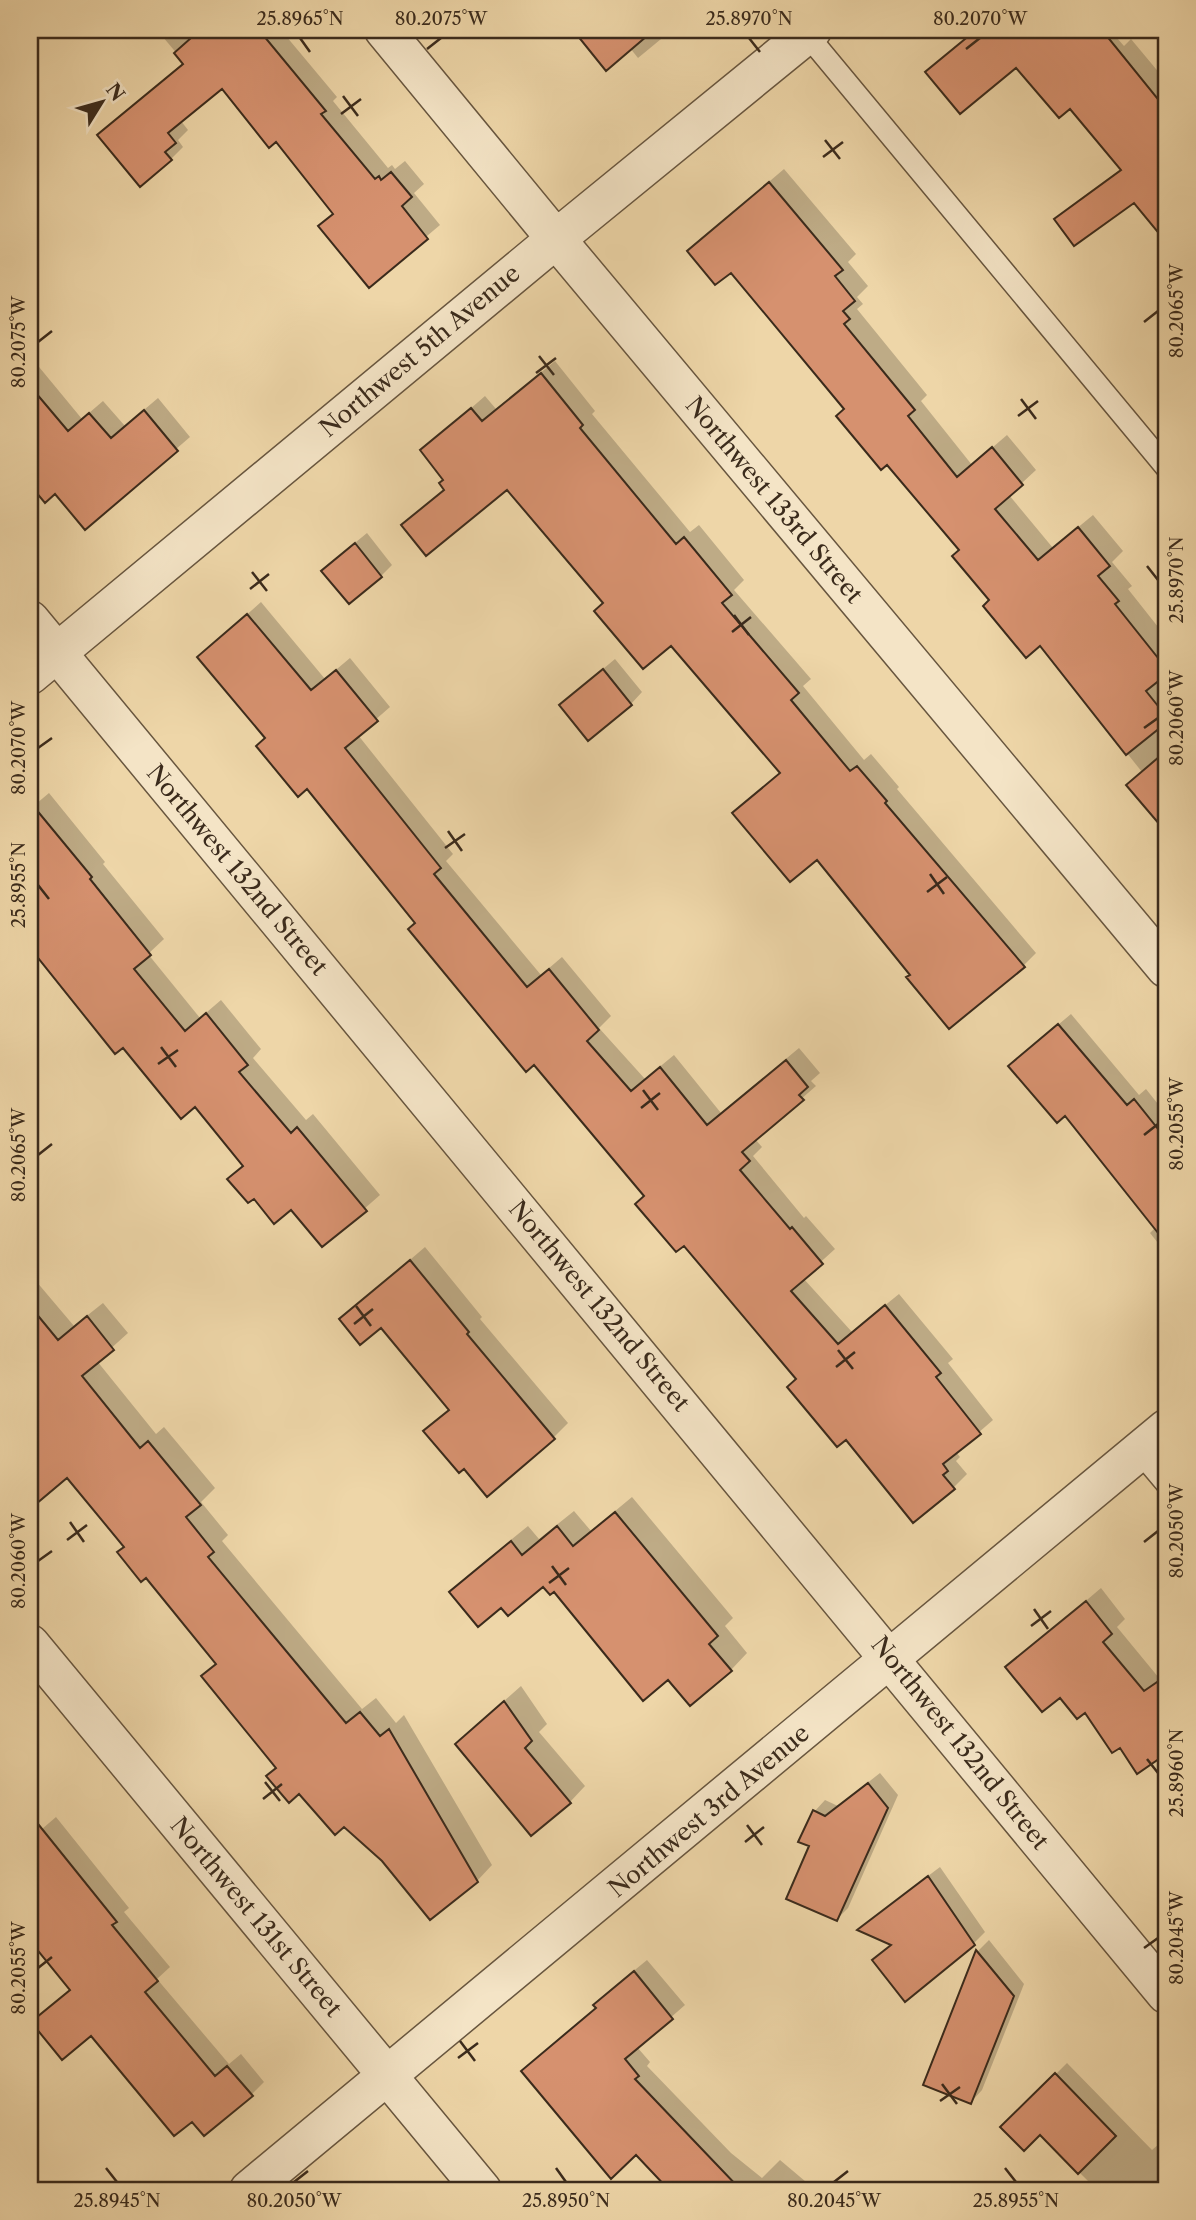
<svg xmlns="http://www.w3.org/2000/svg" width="1196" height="2220" font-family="'Libre Caslon Text',serif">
  <rect width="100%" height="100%" fill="#eed6a8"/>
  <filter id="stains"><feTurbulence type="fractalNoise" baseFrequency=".00286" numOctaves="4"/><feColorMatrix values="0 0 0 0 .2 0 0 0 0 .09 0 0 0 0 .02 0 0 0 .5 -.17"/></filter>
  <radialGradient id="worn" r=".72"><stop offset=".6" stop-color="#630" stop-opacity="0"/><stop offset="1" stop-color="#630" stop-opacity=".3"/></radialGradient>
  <!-- shadow -->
  <path fill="#0003" d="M157 30H281L337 97 333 101 388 168 392 165 395 169 405 161 424 184 414 193 440 225 369 285 320 226 334 213 276 139 222 86 181 121 188 130 178 140 183 147 171 159 100 135 184 62Z
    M582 30H672L638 58 630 48 577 34Z
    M962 30H1110L1124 46 1131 39 1166 81V239L1134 200 1056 219 1069 207 1122 168 1070 106 1016 65 928 72 968 37Z
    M784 169 856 254 848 262 868 286 857 297 863 304 857 309 927 395 921 401 972 465 1007 435 1036 470 1009 495 1053 548 1093 515 1123 551 1112 562 1132 586 1128 589 1166 637V816L1160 821 1129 785 1142 772 1040 644 703 238Z
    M30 356 82 419 103 401 125 426 158 398 190 437 85 528 55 492 45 500 30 483 32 468 30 466Z
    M555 361 595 411 592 414 690 532 699 525 744 580 734 590 811 679 803 686 864 760 871 754 899 787 897 789 1036 953 1023 966 912 974 817 857 734 813 781 772 671 643 605 603 507 487 403 525 445 488V479L422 451 485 396 496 409Z
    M367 533 392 565 381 576 334 560Z
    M261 602 325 679 350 658 390 707 358 735 453 854 446 861 541 975 562 957 611 1016 599 1028 645 1079 674 1055 721 1113 799 1048 820 1073 811 1081 816 1086 755 1139 762 1147 753 1156 804 1218 806 1216 835 1249 803 1278 852 1332 899 1294 953 1359 948 1363 993 1420 956 1452 960 1457 956 1461 967 1474 954 1487 798 1378 199 657Z
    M615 659 642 692 631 704 573 694Z
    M49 793 105 862 103 864 164 939 148 954 200 1018 221 1000 261 1049 253 1058 306 1120 313 1114 380 1195 323 1245 292 1207 254 1197 230 1179 244 1164 196 1105 123 1045 115 1052 30 945V809Z
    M1071 1014 1139 1095 1146 1089 1166 1114V1253L1150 1233 1156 1227 1022 1055Z
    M425 1247 482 1317 480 1319 568 1423 554 1437 464 1467 426 1431 451 1408 382 1325 341 1319Z
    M30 1274 74 1326 103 1303 128 1333 97 1361 156 1434 164 1427 215 1488 201 1502 228 1535 222 1541 362 1709 376 1698 396 1723 404 1715 492 1865 477 1881 383 1860 278 1767 204 1676 218 1662 68 1476 39 1499 30 1487Z
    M632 1497 733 1618 725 1626 747 1653 731 1670 668 1677 554 1590 543 1585 501 1606 451 1592 468 1575 528 1526 539 1539 574 1511 591 1531Z
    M1101 1588 1125 1619 1117 1627 1159 1678 1166 1673V1752L1138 1771 1120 1746 1085 1710 1008 1667Z
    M521 1686 547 1724 539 1732 585 1786 570 1802 473 1728Z
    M880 1773 898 1795 848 1908 837 1919 811 1846 814 1812 825 1800 838 1806Z
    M30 1814 42 1829 56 1817 129 1908 124 1912 170 1967 157 1979 229 2064 241 2054 264 2082 251 2095 91 2034 34 2022 71 1989 45 1928 30 1909Z
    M940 1867 985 1932 973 1944 874 1960 892 1943 860 1929 871 1919Z
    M989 1940 1024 1984 982 2090 971 2102 925 2084 978 1951Z
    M647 1960 685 2005 637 2047 650 2062 647 2066 731 2153 762 2178 780 2160 812 2187 810 2190H672L636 2152 523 2071 597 2007 608 1992Z
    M1067 2063 1152 2150 1166 2138V2190H1097L1040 2133 1003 2127Z"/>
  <!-- building -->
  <path fill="#d6916f" stroke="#3b2b1c" stroke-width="2" d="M200 30H259L326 111 321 114 375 179 379 176 381 180 391 172 412 197 402 206 428 239 369 288 318 226 333 214 276 142 269 148 222 89 168 133 176 143 165 152 172 160 140 187 97 135 183 64 174 53Z
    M573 30H654L606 71Z
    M976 30H1102L1166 109V242L1134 203 1074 246 1054 219 1121 170 1070 109 1059 118 1016 68 960 114 925 72Z
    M769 182 843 270 835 276 855 301 843 311 850 319 844 324 915 410 908 416 957 477 992 447 1023 485 995 509 1038 560 1078 527 1110 566 1098 576 1119 601 1115 604 1166 668V675L1146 691 1166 716V723L1126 755 1040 646 1026 658 983 606 989 600 952 556 959 550 887 465 881 470 836 416 844 409 731 273 715 285 687 251Z
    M541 373 583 425 580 428 676 544 684 537 732 595 722 603 799 693 791 700 850 771 857 766 887 801 885 803 1025 967 949 1029 906 977 910 975 817 860 790 882 732 813 780 773 671 646 643 669 594 611 603 603 507 490 426 556 401 525 444 490 439 483 443 480 420 450 471 408 482 421Z
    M30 386 68 431 89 413 111 438 144 410 178 451 85 530 55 494 45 503 30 485Z
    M355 543 382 577 349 604 321 571Z
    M247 614 311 690 336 670 378 721 345 748 441 868 434 874 527 987 549 969 599 1030 587 1041 631 1091 660 1067 707 1125 786 1060 808 1087 799 1095 804 1100 742 1152 750 1161 740 1170 790 1229 792 1227 823 1264 791 1291 838 1344 885 1305 941 1373 936 1377 981 1434 943 1464 948 1471 943 1475 955 1489 913 1523 846 1440 837 1447 787 1387 796 1379 684 1246 676 1252 635 1204 644 1196 534 1065 526 1072 408 929 415 923 307 789 298 797 256 746 265 738 197 657Z
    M603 669 632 705 588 741 559 705Z
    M1166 751V832L1126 785Z
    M30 802 92 877 90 879 151 955 134 969 185 1031 206 1013 248 1065 239 1072 291 1133 297 1127 367 1211 322 1247 291 1210 274 1224 254 1199 248 1203 227 1179 243 1166 195 1107 181 1119 123 1048 115 1054 30 948Z
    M1058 1024 1127 1105 1134 1099 1166 1139V1243L1065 1116 1057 1123 1008 1066Z
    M410 1260 469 1332 467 1334 555 1439 487 1497 464 1469 459 1473 423 1431 449 1410 381 1328 360 1345 339 1319Z
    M30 1306 58 1340 87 1316 114 1350 82 1376 140 1448 148 1441 201 1505 186 1517 214 1552 208 1557 346 1723 360 1712 380 1736 389 1729 478 1882 430 1920 382 1861 344 1827 335 1835 299 1794 289 1803 266 1776 276 1768 201 1676 216 1664 146 1578 141 1582 117 1552 124 1547 67 1478 30 1509Z
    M615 1512 718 1636 709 1644 732 1671 690 1706 668 1680 643 1701 554 1592 550 1595 543 1587 508 1616 501 1608 478 1627 449 1592 511 1541 522 1555 557 1526 573 1546Z
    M1086 1601 1112 1634 1103 1642 1144 1691 1166 1676V1754L1137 1774 1120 1748 1112 1753 1085 1713 1077 1719 1060 1698 1042 1712 1005 1667Z
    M504 1701 532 1741 525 1748 571 1803 531 1836 455 1744Z
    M868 1783 888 1808 837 1921 786 1899 809 1846 798 1842 813 1810 825 1816Z
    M30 1814 117 1922 112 1925 158 1981 145 1992 215 2076 227 2066 253 2096 204 2136 192 2122 174 2136 91 2036 62 2060 31 2022 70 1990 30 1941Z
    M928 1876 975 1945 905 2002 872 1960 891 1945 857 1930Z
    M976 1950 1014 1996 971 2104 923 2085Z
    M634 1971 673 2019 625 2059 639 2076 635 2079 741 2190H669L636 2155 611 2179 521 2071 596 2008 593 2005Z
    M1055 2073 1116 2136 1078 2174 1040 2135 1024 2151 1000 2127Z"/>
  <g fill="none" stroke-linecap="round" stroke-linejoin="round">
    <!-- lane casing -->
    <g stroke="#68563f" stroke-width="24">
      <path id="lane" d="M803 30 1166 467
        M1139 1451 1166 1483"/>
    </g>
    <!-- street casing -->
    <g stroke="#68563f" stroke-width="41">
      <path id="street" d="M384 30 556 239 1166 968
        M30 620 1166 1994
        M30 675 556 239 812 30
        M30 1644 482 2190
        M249 2190 1166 1429"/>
    </g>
    <!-- lane -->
    <use href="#lane" stroke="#f4e4c6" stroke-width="21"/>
    <!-- street -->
    <use href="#street" stroke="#f4e4c6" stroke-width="38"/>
  </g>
  <!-- ticks -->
  <path fill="none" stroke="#3b2b1c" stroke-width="2.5" d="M300 38 310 52M749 38 760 52M427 49 441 38M966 49 980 38M343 96 358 116M341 114 361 99M825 140 840 159M823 157 843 142M1144 322 1158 311M38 342 52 331M539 356 554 375M536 373 556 358M1021 399 1036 419M1018 416 1038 401M1147 566 1158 580M252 572 267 591M250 589 269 574M734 615 749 635M732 632 751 617M1144 728 1158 718M38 748 52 738M448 831 462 851M445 848 465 834M930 874 944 894M38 885 49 899M927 892 947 877M161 1047 176 1067M158 1064 178 1050M643 1090 658 1110M641 1108 660 1093M1144 1135 1158 1124M38 1155 52 1144M356 1306 371 1326M354 1324 373 1309M838 1350 853 1369M836 1367 855 1352M70 1522 84 1542M67 1540 87 1525M1144 1542 1158 1531M38 1561 52 1551M552 1566 566 1585M549 1583 569 1568M1034 1609 1048 1629M1031 1626 1051 1611M1147 1759 1158 1773M265 1782 280 1801M263 1799 282 1784M747 1825 762 1845M745 1842 764 1827M1144 1948 1158 1938M38 1968 52 1957M460 2041 475 2061M458 2058 478 2043M942 2084 957 2104M940 2101 960 2087M106 2168 117 2182M556 2168 566 2182M1005 2168 1016 2182M294 2182 308 2171M834 2182 848 2171"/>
  <g text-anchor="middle" stroke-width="5" stroke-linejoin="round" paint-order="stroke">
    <!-- street labels -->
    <g font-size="24" fill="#3b2b1c" stroke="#f4e4c6">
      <text transform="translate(420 351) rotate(-40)" y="8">Northwest 5th Avenue</text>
      <text transform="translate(774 500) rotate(50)" y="8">Northwest 133rd Street</text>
      <text transform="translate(237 870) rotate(50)" y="8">Northwest 132nd Street</text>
      <text transform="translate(599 1306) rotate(50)" y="8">Northwest 132nd Street</text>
      <text transform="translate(960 1743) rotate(51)" y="8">Northwest 132nd Street</text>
      <text transform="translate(709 1811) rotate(-40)" y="8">Northwest 3rd Avenue</text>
      <text transform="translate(256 1917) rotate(50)" y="8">Northwest 131st Street</text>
    </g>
  </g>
  <!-- margin -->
  <rect width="1196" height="2220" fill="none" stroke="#eed6a8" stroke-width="77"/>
  <!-- north arrow -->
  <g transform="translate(102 102) rotate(53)" stroke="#f4e4c6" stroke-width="5" paint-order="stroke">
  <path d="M0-5L12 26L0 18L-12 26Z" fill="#3b2b1c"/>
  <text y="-10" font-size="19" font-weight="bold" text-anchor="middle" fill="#3b2b1c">N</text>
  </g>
  <rect x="38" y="38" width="1120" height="2144" fill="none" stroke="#3b2b1c" stroke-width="2.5"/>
  <g font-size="18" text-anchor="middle" fill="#3b2b1c">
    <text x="300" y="25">25.8965°N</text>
    <text x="441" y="25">80.2075°W</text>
    <text x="749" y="25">25.8970°N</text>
    <text x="980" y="25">80.2070°W</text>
    <text transform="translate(1177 311) rotate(-90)" y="6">80.2065°W</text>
    <text transform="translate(19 342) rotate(-90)" y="6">80.2075°W</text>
    <text transform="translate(1177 580) rotate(-90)" y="6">25.8970°N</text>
    <text transform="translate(1177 718) rotate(-90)" y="6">80.2060°W</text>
    <text transform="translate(19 748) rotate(-90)" y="6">80.2070°W</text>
    <text transform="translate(19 885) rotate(-90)" y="6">25.8955°N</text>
    <text transform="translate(1177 1124) rotate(-90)" y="6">80.2055°W</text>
    <text transform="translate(19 1155) rotate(-90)" y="6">80.2065°W</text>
    <text transform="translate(1177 1531) rotate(-90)" y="6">80.2050°W</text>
    <text transform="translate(19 1561) rotate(-90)" y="6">80.2060°W</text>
    <text transform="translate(1177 1773) rotate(-90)" y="6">25.8960°N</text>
    <text transform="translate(1177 1938) rotate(-90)" y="6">80.2045°W</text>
    <text transform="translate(19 1968) rotate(-90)" y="6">80.2055°W</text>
    <text x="117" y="2207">25.8945°N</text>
    <text x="294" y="2207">80.2050°W</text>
    <text x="566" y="2207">25.8950°N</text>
    <text x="834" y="2207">80.2045°W</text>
    <text x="1016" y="2207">25.8955°N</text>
  </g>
  <rect width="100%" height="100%" filter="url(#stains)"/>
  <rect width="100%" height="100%" fill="url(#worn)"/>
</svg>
